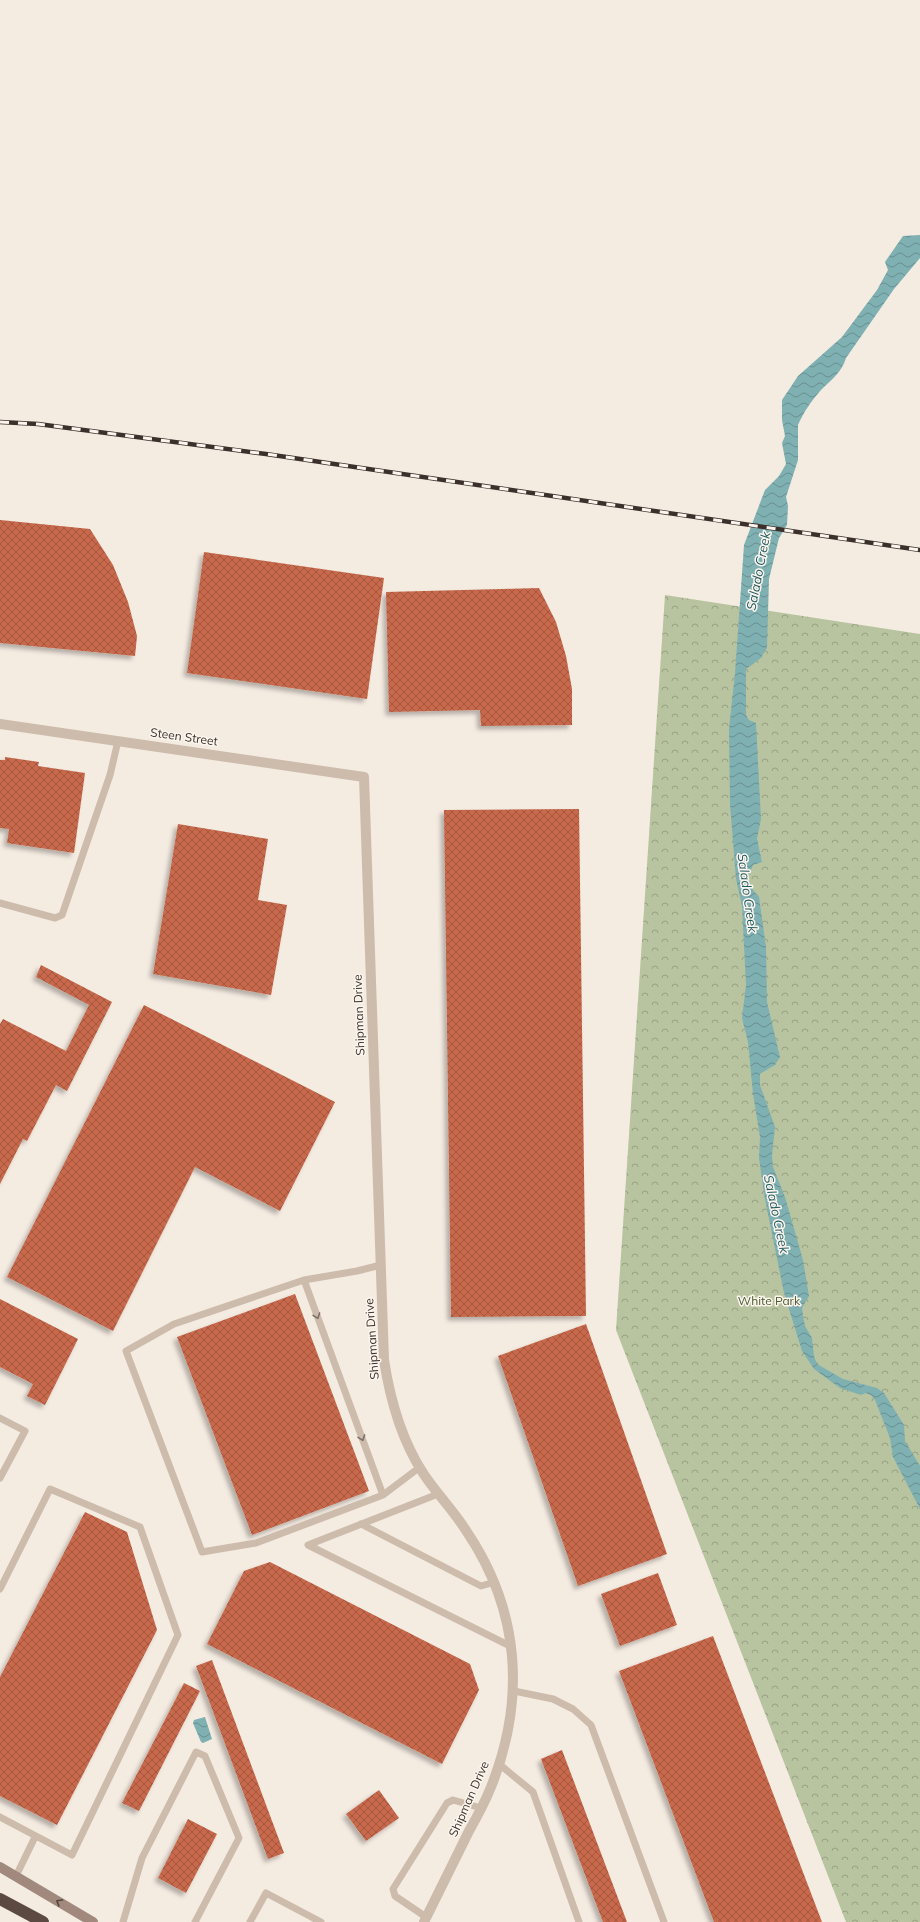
<svg xmlns="http://www.w3.org/2000/svg" width="920" height="1922" font-family="Mulish,sans-serif">
  <defs>
    <pattern id="forest-crowns" width="20" height="18" patternUnits="userSpaceOnUse"><rect width="20" height="18" fill="#b8c4a0"/><path d="M2 6a3 3 0 1 1 6 0M12 15a3 3 0 1 1 6 0" fill="none" stroke="#97a083"/></pattern>
    <pattern id="water-waves" width="16" height="10" patternUnits="userSpaceOnUse"><rect width="16" height="10" fill="#7fb0b2"/><path d="M0 5q4-4 8 0t8 0" fill="none" stroke="#699091"/></pattern>
    <pattern id="building-cross-hatch" width="8" height="8" patternUnits="userSpaceOnUse"><rect width="8" height="8" fill="#c8694b"/><path d="M0 0l8 8M0 8l8-8" fill="none" stroke="#a4573f"/></pattern>
    <filter id="shadow"><feDropShadow dx="-3.5" dy="3.5" stdDeviation="2" flood-color="#0004"/></filter>
  </defs>
  <rect width="100%" height="100%" fill="#f4ebe1"/>
  <!-- forest -->
  <path fill="url(#forest-crowns)" d="M665 595 920 634V1922H846L616 1330Z"/>
  <!-- water -->
  <path fill="url(#water-waves)" d="M920 235V258L894 289 846 358C842 372 831 380 821 390 812 400 803 413 798 425V460L786 497 788 506 787 525 779 538 769 579 767 648 761 658 746 669V715L749 720 756 723 761 819 757 839 762 862 753 865 748 878 753 890 759 897 766 947 767 1002 780 1057 775 1065 760 1074V1085L775 1127 772 1155 773 1167 785 1197 803 1260 809 1296 802 1308 803 1316 805 1326 812 1338 814 1356 817 1364 843 1379 877 1388 884 1393 904 1425 905 1441 920 1466V1509L893 1457 890 1438 875 1400 872 1396 866 1393 861 1395 840 1388 814 1369 802 1351 784 1293 764 1194 759 1158 760 1137 753 1094 748 1042 742 1018 746 985 742 906 736 879 730 804 729 729 735 673 744 545 765 490 779 476 786 464 782 443 785 436 782 420V400L798 376 842 337 877 290 888 270 885 262 903 236Z
    M205 1717 212 1739 203 1743 201 1742 193 1723 194 1720Z"/>
  <!-- building -->
  <path fill="url(#building-cross-hatch)" filter="url(#shadow)" d="M0 520 90 529 113 565 128 602 137 636 135 656 0 643Z
    M204 552 384 578 367 699 187 673Z
    M539 588 556 622 566 656 572 689V725L481 726 480 710 389 712 386 592Z
    M5 757 39 762 38 766 85 773 74 853 7 843 9 829 0 828V760H5Z
    M579 809 586 1316 451 1317 444 810Z
    M178 824 268 839 258 900 287 905 271 995 153 974Z
    M41 965 112 1002 67 1091 56 1085 27 1141 23 1139 0 1184V1024L3 1019 66 1051 89 1005 36 977Z
    M144 1005 335 1102 280 1211 195 1167 113 1331 7 1277Z
    M295 1294 369 1491 252 1535 177 1337Z
    M0 1299 78 1339 45 1405 27 1396 33 1384 0 1367Z
    M586 1324 667 1554 578 1586 498 1356Z
    M85 1512 127 1532 157 1630 57 1825 0 1796V1677Z
    M270 1562 470 1664 479 1690 442 1764 207 1644 244 1571Z
    M658 1573 677 1625 620 1646 601 1594Z
    M713 1636 822 1922H714L619 1671Z
    M212 1660 284 1853 268 1859 196 1666Z
    M184 1683 200 1691 139 1811 122 1803Z
    M562 1750 627 1922H603L541 1759Z
    M379 1790 399 1818 366 1841 346 1814Z
    M188 1819 217 1834 186 1893 158 1878Z"/>
  <g fill="none" stroke-linecap="round" stroke-linejoin="round">
    <!-- service -->
    <path stroke="#cdbbac" stroke-width="7" d="M0 903 55 918 62 915 110 775 118 741
      M381 1265 357 1271 304 1280 174 1324 126 1351 202 1552 256 1543 383 1495 420 1467
      M304 1280 383 1495
      M0 1418 25 1431 0 1478
      M438 1494 308 1545 512 1647
      M361 1524 481 1586 495 1582
      M0 1589 50 1489 140 1527 178 1635 72 1855 0 1817
      M514 1691 553 1699 573 1709 591 1725 664 1922
      M499 1764 533 1792 579 1922
      M16 1876 35 1837
      M426 1917 395 1896 393 1889 447 1803 453 1800 481 1808
      M123 1922 142 1858 196 1752 205 1756 239 1838 195 1922
      M250 1922 266 1893 321 1922"/>
    <!-- minor -->
    <path stroke="#cdbbac" stroke-width="10" d="M0 724 364 777 384 1360C390 1399 401 1439 423 1473 436 1493 454 1511 467 1532 520 1611 526 1699 491 1787 485 1802 477 1817 469 1831 454 1861 439 1892 424 1922"/>
    <!-- secondary -->
    <path stroke="#a18a7d" stroke-width="10" d="M0 1867 93 1922"/>
    <!-- motorway -->
    <path stroke="#5c4a42" stroke-width="12" d="M0 1899 43 1922"/>
    <!-- rail casing -->
    <g stroke="#3b302b" stroke-width="4.5">
      <path id="rail" d="M0 422 38 424 266 454 920 550"/>
    </g>
    <!-- rail -->
    <use href="#rail" stroke="#fbf5ee" stroke-width="3" stroke-dasharray="9" stroke-linecap="butt"/>
  </g>
  <!-- one-way arrows -->
  <defs><path id="oneway-chevron" d="M-2-3.5L2.5 0L-2 3.5" fill="none" stroke-width="1.6" stroke-linecap="round" stroke-linejoin="round"/></defs>
  <g stroke="#7d6f65">
    <use href="#oneway-chevron" transform="translate(317 1316) rotate(70)"/>
    <use href="#oneway-chevron" transform="translate(362 1438) rotate(70)"/>
  </g>
  <use stroke="#544640" href="#oneway-chevron" transform="translate(59 1902) rotate(-149)"/>
  <g text-anchor="middle" stroke-width="3" stroke-linejoin="round" paint-order="stroke">
    <!-- street labels -->
    <g font-size="12" fill="#3b302b" stroke="#fbf5ee">
      <text transform="translate(184 737) rotate(8)" y="4">Steen Street</text>
      <text transform="translate(359 1015) rotate(-92)" y="4">Shipman Drive</text>
      <text transform="translate(372 1339) rotate(-94)" y="4">Shipman Drive</text>
      <text transform="translate(469 1799) rotate(-66)" y="4">Shipman Drive</text>
    </g>
    <!-- park labels -->
    <g font-size="12" fill="#4a5a2e" stroke="#fbf5ee">
      <text x="769" y="1305">White Park</text>
    </g>
    <!-- water labels -->
    <g font-size="13" font-style="italic" fill="#1f5a5e" stroke="#fbf5ee">
      <text transform="translate(758 571) rotate(-79)" y="5">Salado Creek</text>
      <text transform="translate(748 893) rotate(82)" y="5">Salado Creek</text>
      <text transform="translate(777 1214) rotate(78)" y="5">Salado Creek</text>
    </g>
  </g>
</svg>
